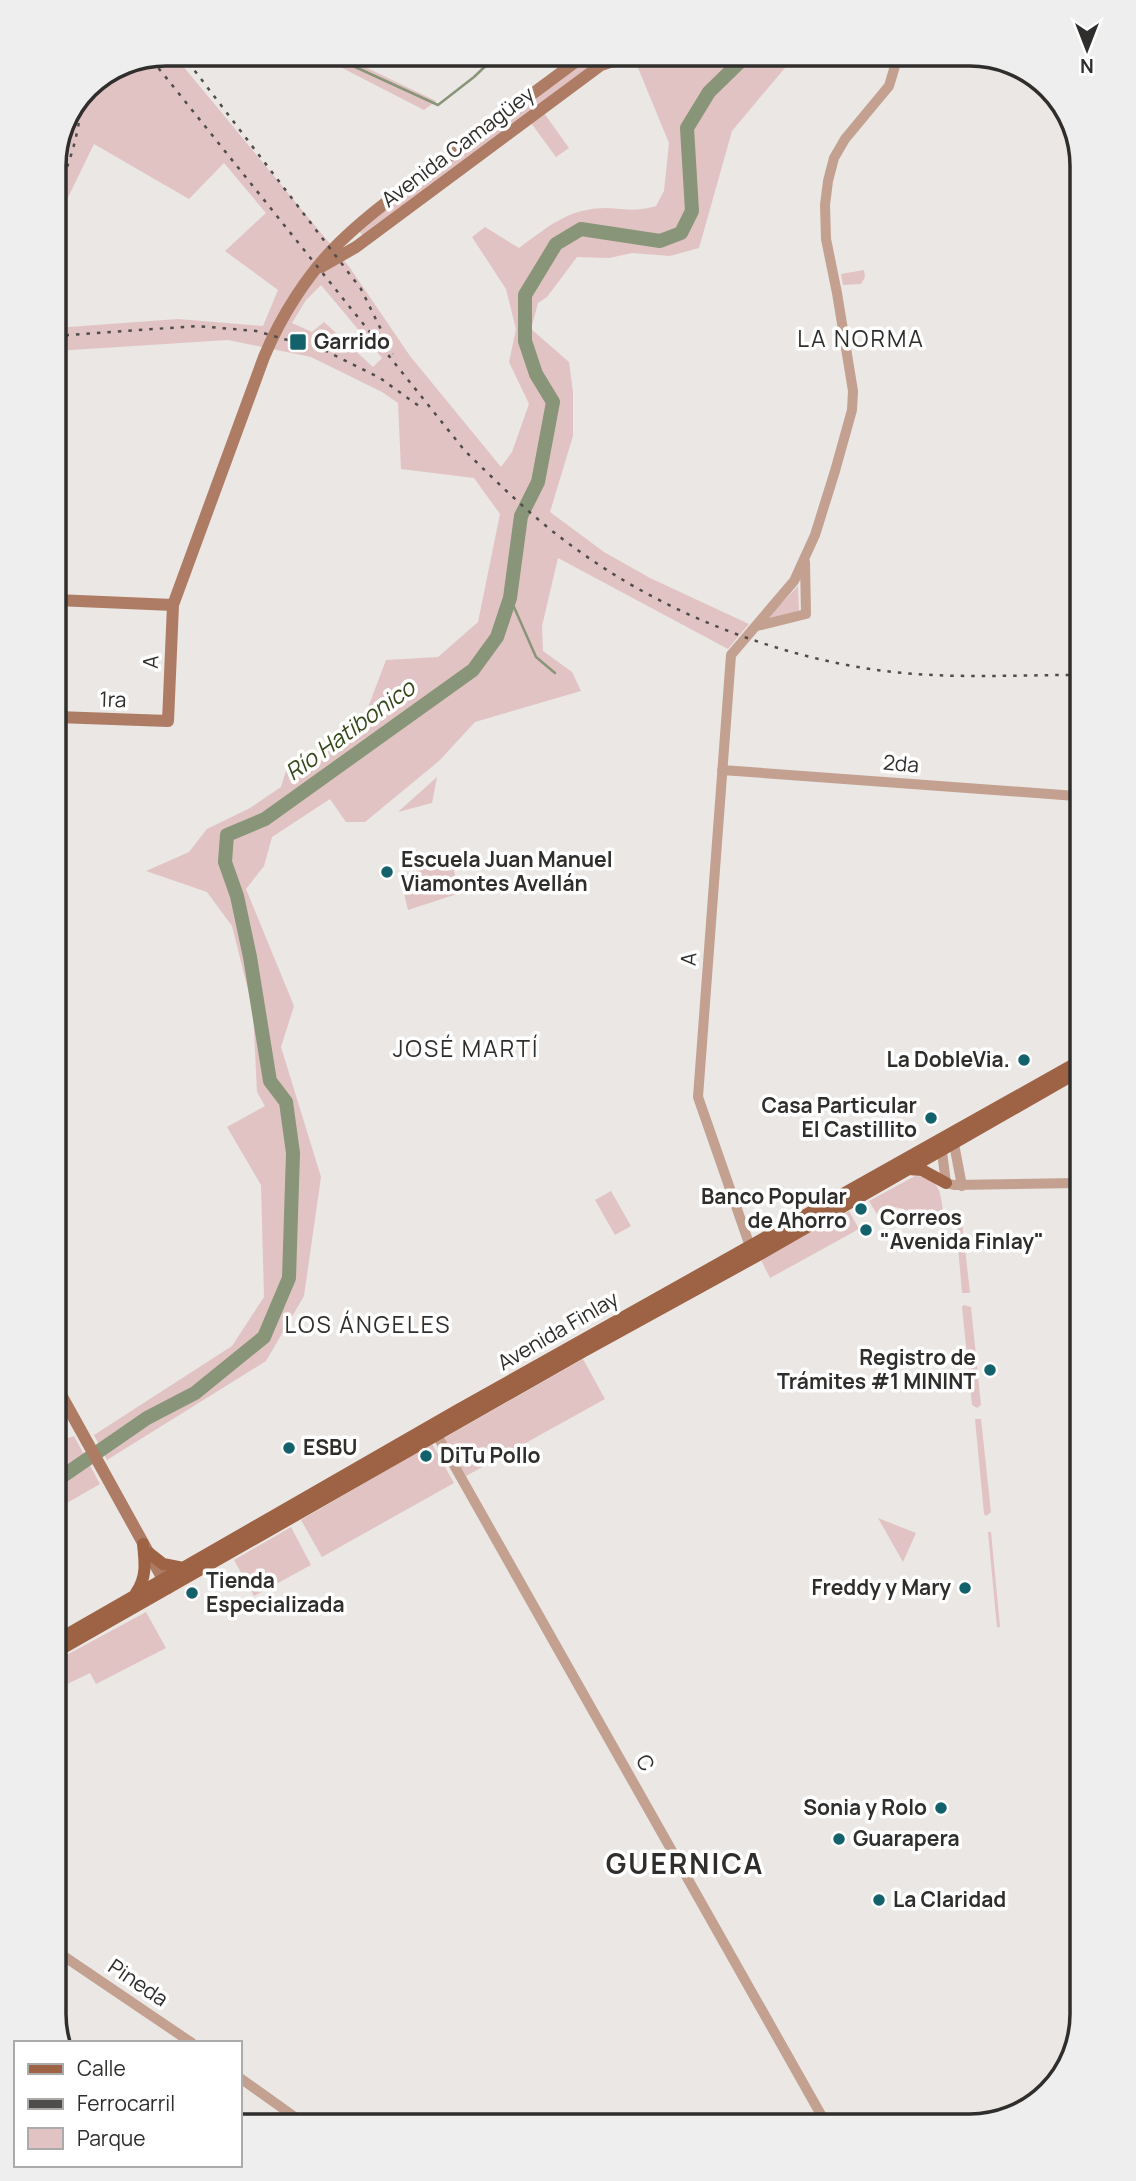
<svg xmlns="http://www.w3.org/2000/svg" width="1136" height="2181" font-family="Manrope,sans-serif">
  <rect width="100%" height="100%" fill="#eae7e4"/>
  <!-- green -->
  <path fill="#e2c3c3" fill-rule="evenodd" d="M167 54H173L350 268 410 356 501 467 512 452 529 404 509 362 516 329 506 289 472 237 485 227 519 248C548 227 568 208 607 208 627 209 634 212 656 206L664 191 669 143 636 63 655 54H755L789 63 732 131 699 248 670 256 632 253 609 258 577 257 547 297 538 303 531 329 569 362 573 392V436L550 512 604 552 650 578 749 624 728 649 558 558 542 626 543 651 572 672 581 691 475 722 439 761 365 822H346L330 799 272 837 264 866 246 889 294 1006 281 1047 321 1177 304 1296 266 1361 107 1460 94 1435 232 1346 264 1297 261 1185 227 1127 265 1106 257 1092 253 1010 232 926 207 892 146 871 189 852 207 829 250 808 281 787 288 764 310 762 361 726 386 660 438 657 478 622 500 514 474 478 401 469 398 403 382 392 311 357 228 340 55 351V328L178 319 263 326 278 290 225 251 266 213 224 163 189 199 94 144 55 224 54 160 88 87ZM321 285 382 358 373 367 324 322 312 332 292 323 306 300Z
    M315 54H338L436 101 424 110Z
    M592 54H601L602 57 363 237 359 230Z
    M544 113 569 148 556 157 531 123Z
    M864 270 865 277 861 284 843 285 841 274Z
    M798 586 799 611 765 621Z
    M437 777 432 803 398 812Z
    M451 860 460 893 408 910 400 876Z
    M915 1176C939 1176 941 1193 943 1212L914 1228 904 1209 894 1207 878 1216 869 1201Z
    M611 1191 631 1226 615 1235 595 1200Z
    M849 1211 859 1229 770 1278 761 1260Z
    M962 1222 970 1293H962L956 1223Z
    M964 1305 971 1307 981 1405 977 1408 972 1405 962 1307Z
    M583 1359 605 1399 466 1476 444 1438Z
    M975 1419H981L991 1512 986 1516 984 1514Z
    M74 1436 100 1484 60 1507V1441Z
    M432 1444 454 1483 322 1557 301 1520Z
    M878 1518 916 1533 903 1562Z
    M291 1527 311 1565 254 1596 234 1560Z
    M988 1532H991L1000 1627H997Z
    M146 1612 166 1648 96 1684 90 1673 61 1687V1658Z"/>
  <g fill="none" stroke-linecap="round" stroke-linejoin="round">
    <!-- stream -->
    <path stroke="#889578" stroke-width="2.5" d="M327 54 438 105 474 77 498 54
      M510 598 536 657 555 673"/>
    <!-- river -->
    <path stroke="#889578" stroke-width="14" d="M60 1478 147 1418 195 1393 264 1337 289 1278 293 1153 286 1102 270 1081 250 957 237 896 225 862 227 835 265 819 473 670 497 637 510 598 521 516 538 482 553 402 536 374 525 341V295L556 244 581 229 660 241 681 233 692 211 687 128 709 92 748 54"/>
    <!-- tertiary -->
    <path stroke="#c3a090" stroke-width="10" d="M757 626 806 614 805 562
      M722 770 1076 796
      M941 1144 946 1183 954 1185 1078 1183
      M954 1144 962 1186
      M752 1252 698 1097 731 655 794 581 815 535 835 471 852 410 853 391 837 293 826 239 825 205 828 181 834 158 845 139 889 86 895 66 894 54
      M433 1428 824 2120
      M62 1955 192 2043
      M240 2078 306 2125"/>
    <!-- secondary -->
    <path stroke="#ae7c64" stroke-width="12" d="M321 267 356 247 601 65 622 58
      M56 600 173 605
      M57 717 168 721 173 605 264 357C281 316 308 273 340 242 374 209 415 181 453 153 498 120 542 87 586 54
      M60 1393 168 1588"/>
    <!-- primary -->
    <path stroke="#9e6245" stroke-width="12" d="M610 54 622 58 634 54
      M908 1169 922 1170 946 1183
      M149 1553 163 1564 183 1568
      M136 1593C147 1577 145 1563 143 1544
      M61 1638 458 1410 1078 1062
      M61 1649 584 1351 755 1257 1078 1072"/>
    <!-- rail -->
    <path stroke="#4f4d4b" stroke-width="2.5" stroke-dasharray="3.5 7" stroke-linecap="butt" d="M182 54 361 289 393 354
      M152 60 465 451C499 484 533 518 572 546 661 612 775 657 885 671 948 679 1012 675 1076 675
      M55 196C70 164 79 134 82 98
      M55 336 197 326 256 331 326 351 380 378 423 409"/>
  </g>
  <!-- markers -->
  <g fill="#13616b" stroke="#fff" stroke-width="2.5">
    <rect x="289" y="333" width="18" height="18" rx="3.5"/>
    <circle cx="387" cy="872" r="7"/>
    <circle cx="1024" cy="1060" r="7"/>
    <circle cx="931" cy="1118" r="7"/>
    <circle cx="861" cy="1209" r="7"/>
    <circle cx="866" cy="1230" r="7"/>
    <circle cx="990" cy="1370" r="7"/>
    <circle cx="289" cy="1448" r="7"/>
    <circle cx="426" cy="1456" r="7"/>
    <circle cx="965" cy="1588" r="7"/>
    <circle cx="192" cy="1593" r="7"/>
    <circle cx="941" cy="1808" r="7"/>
    <circle cx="839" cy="1839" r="7"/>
    <circle cx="879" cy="1900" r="7"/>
  </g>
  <g text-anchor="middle" stroke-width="7" stroke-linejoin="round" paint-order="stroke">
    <!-- street labels -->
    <g font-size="21" fill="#2f2e2c" stroke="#fff">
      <text transform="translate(458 147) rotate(-37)" y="7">Avenida Camagüey</text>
      <text transform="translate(151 662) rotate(-87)" y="7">A</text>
      <text transform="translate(113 700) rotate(2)" y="7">1ra</text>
      <text transform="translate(901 764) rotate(5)" y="7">2da</text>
      <text transform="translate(689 959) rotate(-86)" y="7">A</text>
      <text transform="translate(558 1331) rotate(-30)" y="7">Avenida Finlay</text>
      <text transform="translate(645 1763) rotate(61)" y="7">C</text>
      <text transform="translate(138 1983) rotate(34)" y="7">Pineda</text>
    </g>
    <!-- poi labels -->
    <g font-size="21" font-weight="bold" fill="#2f2e2c" stroke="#fff" text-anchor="start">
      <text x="314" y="349">Garrido</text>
      <text x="401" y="867">Escuela Juan Manuel<tspan x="401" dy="24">Viamontes Avellán</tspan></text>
      <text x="1010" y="1067" text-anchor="end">La DobleVia.</text>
      <text x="917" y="1113" text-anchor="end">Casa Particular<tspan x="917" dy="24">El Castillito</tspan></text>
      <text x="847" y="1204" text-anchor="end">Banco Popular<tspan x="847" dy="24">de Ahorro</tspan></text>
      <text x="880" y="1225">Correos<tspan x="880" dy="24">"Avenida Finlay"</tspan></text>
      <text x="976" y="1365" text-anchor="end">Registro de<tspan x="976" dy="24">Trámites #1 MININT</tspan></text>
      <text x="303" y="1455">ESBU</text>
      <text x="440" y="1463">DiTu Pollo</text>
      <text x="206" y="1588">Tienda<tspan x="206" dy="24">Especializada</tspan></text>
      <text x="951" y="1595" text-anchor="end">Freddy y Mary</text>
      <text x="927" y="1815" text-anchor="end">Sonia y Rolo</text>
      <text x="853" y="1846">Guarapera</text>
      <text x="893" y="1907">La Claridad</text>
    </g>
    <!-- neighbourhood labels -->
    <g font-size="23" letter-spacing="2" fill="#2f2e2c" stroke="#fff">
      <text x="861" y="347">LA NORMA</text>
      <text x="466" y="1057">JOSÉ MARTÍ</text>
      <text x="368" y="1333">LOS ÁNGELES</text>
    </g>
    <!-- water labels -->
    <g font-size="23" font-style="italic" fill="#364819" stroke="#fff">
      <text transform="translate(350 730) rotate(-36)" y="8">Río Hatibonico</text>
    </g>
    <!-- district labels -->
    <g font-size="28" font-weight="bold" letter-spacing="2" fill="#2f2e2c" stroke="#fff">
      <text x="685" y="1874">GUERNICA</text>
    </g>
  </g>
  <!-- crop -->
  <path d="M0 0H1136V2181H0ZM166 66H970A100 100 0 0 1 1070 166V2014A100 100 0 0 1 970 2114H166A100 100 0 0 1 66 2014V166A100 100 0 0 1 166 66Z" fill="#eee" fill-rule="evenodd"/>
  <path fill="none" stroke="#2f2e2c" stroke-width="3.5" d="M166 66H970A100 100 0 0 1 1070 166V2014A100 100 0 0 1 970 2114H166A100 100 0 0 1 66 2014V166A100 100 0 0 1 166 66Z"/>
  <!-- legend -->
  <rect x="14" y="2041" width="228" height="126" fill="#ffffff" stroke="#acabab" stroke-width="2"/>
  <rect x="28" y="2064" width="35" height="10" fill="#9e6245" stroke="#acabab" stroke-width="2"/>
  <text x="77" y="2076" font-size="21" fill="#2f2e2c">Calle</text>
  <rect x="28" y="2099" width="35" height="10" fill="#4f4d4b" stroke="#acabab" stroke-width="2"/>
  <text x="77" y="2111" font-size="21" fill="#2f2e2c">Ferrocarril</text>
  <rect x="28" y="2128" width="35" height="21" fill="#e2c3c3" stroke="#acabab" stroke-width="2"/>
  <text x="77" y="2146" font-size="21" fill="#2f2e2c">Parque</text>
  <!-- north arrow -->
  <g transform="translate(1087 49) rotate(180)" stroke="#ffffff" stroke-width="5" paint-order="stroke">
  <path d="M0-5L12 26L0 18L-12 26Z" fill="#2f2e2c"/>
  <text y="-10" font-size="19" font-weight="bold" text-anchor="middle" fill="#2f2e2c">N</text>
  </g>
</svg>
